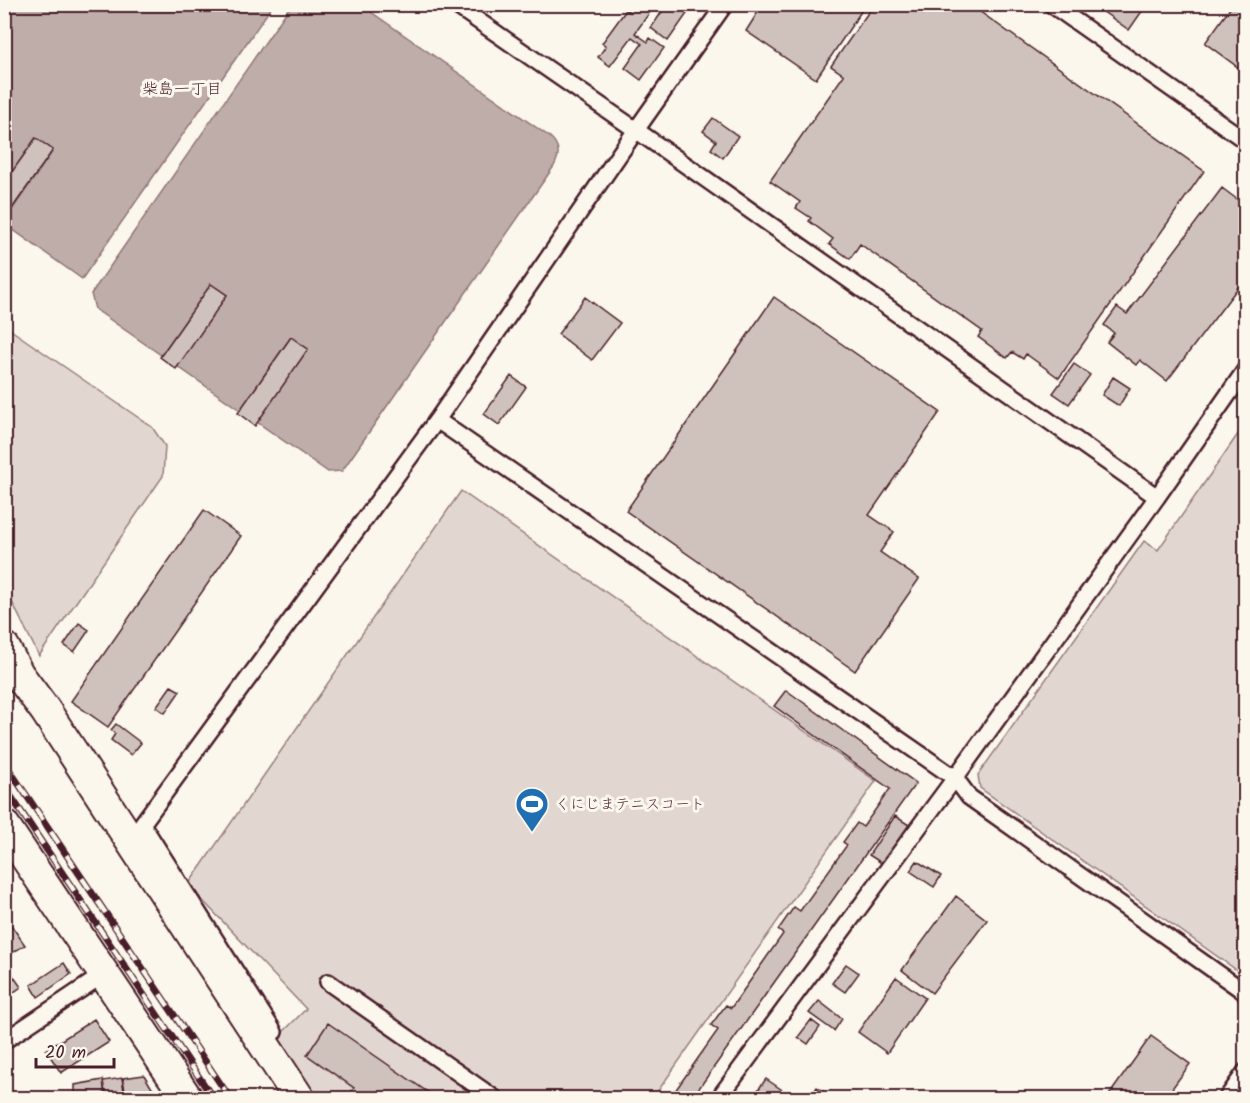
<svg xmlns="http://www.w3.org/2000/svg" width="1250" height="1103" font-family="Kalam,'Klee One',sans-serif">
  <rect width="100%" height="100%" fill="#fbf7ec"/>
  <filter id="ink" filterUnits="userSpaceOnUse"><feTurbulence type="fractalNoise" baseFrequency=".0167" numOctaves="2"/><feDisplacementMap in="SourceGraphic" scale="12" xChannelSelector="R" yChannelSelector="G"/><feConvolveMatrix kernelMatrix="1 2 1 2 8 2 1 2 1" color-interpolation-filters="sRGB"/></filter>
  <g filter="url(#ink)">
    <!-- green -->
    <path fill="#e2d7d0" stroke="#967b7e" stroke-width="1.5" d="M5 326 152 427 165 446 163 476 39 656 5 588Z
      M1245 424V976L980 788 978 775 1144 541 1158 550Z
      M461 491 876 781 653 1098H308L273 1042 306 1009 188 885Z"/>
    <!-- water -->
    <path fill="#bfadaa" stroke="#907477" stroke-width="1.5" d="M5 5H273L82 279 5 224V220L53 151 35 138 5 183Z
      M291 5H361L550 137C560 146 560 155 554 166L342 471 328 472 257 422 308 349 290 338 240 410 177 366 227 295 211 284 161 355 95 309 91 294Z"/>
    <!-- building -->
    <path fill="#cfc2bc" stroke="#4a1f2b" stroke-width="1.5" d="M636 4H641L650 12 635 33 648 42 650 38 664 48 641 80 625 68 642 44 632 37 610 66 598 57 606 46 602 43 626 10 630 12Z
      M667 4H686L691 8 668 41 651 28Z
      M763 4H804L811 9 815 4H866L816 79 746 31Z
      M874 4H969L1204 171 1059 378 1026 354 1023 359 1012 352 1007 358 978 337 982 331 860 244 850 259 829 244 833 239 809 221 811 218 796 208 800 202 770 181 844 75 831 66Z
      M1092 4H1141L1145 7 1129 30Z
      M1233 4H1246V68L1243 71 1205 43Z
      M713 118 738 136 723 158 711 149 716 141 703 131Z
      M36 138 53 150 4 220V183Z
      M1222 188 1246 206V277L1167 381 1140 360 1136 365 1107 342 1114 333 1104 325 1117 307 1127 314Z
      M211 284 227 295 176 369 160 357Z
      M585 297 620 323 592 360 558 334Z
      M774 297 940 412 869 515 894 532 880 552 919 579 855 671 626 511Z
      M291 337 308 349 255 426 238 413Z
      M1074 364 1090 375 1069 404 1053 393Z
      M511 376 526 387 499 425 484 414Z
      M1113 377 1130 388 1119 406 1102 395Z
      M204 510 241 536 108 727 71 701Z
      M79 623 89 630 74 652 64 645Z
      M171 686 180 691 165 713 156 707Z
      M786 690 916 783 692 1098H670L718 1030 711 1025 726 1005 731 1008 783 934 778 930 794 907 800 911 847 845 843 842 857 823 863 827 890 789 774 706Z
      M116 724 141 743 131 755 111 740 115 734 111 730Z
      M895 816 909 825 883 864 869 855Z
      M917 861 941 876 934 887 910 871Z
      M956 896 987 920 932 993 902 970Z
      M4 915 25 945 4 958Z
      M64 963 71 974 38 997 31 985Z
      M846 964 859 973 845 992 832 983Z
      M7 967 21 987 4 999V968Z
      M896 977 925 998 887 1053 858 1032Z
      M819 1001 842 1019 834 1031 809 1013Z
      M94 1019 109 1042 61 1073 46 1050Z
      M811 1020 820 1027 808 1044 798 1037Z
      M328 1023 436 1098H360L351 1092 354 1088 307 1055Z
      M1151 1036 1190 1064 1165 1098H1107Z
      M144 1075 156 1095 154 1098H126L123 1078Z
      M122 1078 125 1098H106L103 1081Z
      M766 1079 794 1098H752Z
      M103 1080 105 1098H75V1085Z
      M817 1087 833 1098H817L812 1095Z"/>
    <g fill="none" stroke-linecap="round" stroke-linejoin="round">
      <!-- lane casing -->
      <g stroke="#4a1f2b" stroke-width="20">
        <path id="lane" d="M454 4 636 130 1157 497 955 778 719 1098
          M1051 4 1246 141
          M437 420 955 778 969 797 1246 993
          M1157 497 1246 369
          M328 982 494 1098
          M274 1032 142 824 437 420 636 130 725 4
          M4 1041 104 974
          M1227 1098 1246 1071"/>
      </g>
      <!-- street casing -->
      <g stroke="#4a1f2b" stroke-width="34">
        <path id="street" d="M4 647 19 675 45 710 299 1098
          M4 825 187 1098"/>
      </g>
      <!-- lane -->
      <use href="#lane" stroke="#fbf7ec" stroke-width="15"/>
      <!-- street -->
      <use href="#street" stroke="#fbf7ec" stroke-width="30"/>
      <!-- rail casing -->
      <g stroke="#4a1f2b" stroke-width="7">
        <path id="rail" d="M4 762 230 1098
          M4 786 213 1098"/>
      </g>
      <!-- rail -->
      <use href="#rail" stroke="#fbf7ec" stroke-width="4.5" stroke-dasharray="14" stroke-linecap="butt"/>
    </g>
  </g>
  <!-- icons -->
  <defs>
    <g id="stadium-pin" transform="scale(1.725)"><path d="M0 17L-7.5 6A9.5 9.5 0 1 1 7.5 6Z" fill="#1f6fb2" stroke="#fbf7ec"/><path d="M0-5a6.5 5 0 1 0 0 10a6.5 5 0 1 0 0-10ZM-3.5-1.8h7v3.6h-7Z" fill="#fff"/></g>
  </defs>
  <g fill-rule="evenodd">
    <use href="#stadium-pin" x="532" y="804"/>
  </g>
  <g text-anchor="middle" stroke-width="6" stroke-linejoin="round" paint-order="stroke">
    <!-- poi labels -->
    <g font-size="15" fill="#4a1f2b" stroke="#fbf7ec" text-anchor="start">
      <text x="555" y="809">くにじまテニスコート</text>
    </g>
    <!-- neighbourhood labels -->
    <g font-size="16" fill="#4a1f2b" stroke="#fbf7ec">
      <text x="182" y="94">柴島一丁目</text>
    </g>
  </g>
  <!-- margin -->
  <rect width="1250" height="1103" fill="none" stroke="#fbf7ec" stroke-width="24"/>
  <rect x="12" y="12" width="1226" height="1079" fill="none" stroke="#4a1f2b" stroke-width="2" filter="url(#ink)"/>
  <!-- scale -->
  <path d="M36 1058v9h78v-9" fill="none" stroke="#4a1f2b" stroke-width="3"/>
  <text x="45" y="1058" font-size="18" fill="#4a1f2b" stroke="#fbf7ec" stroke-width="4.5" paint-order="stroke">20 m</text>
</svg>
